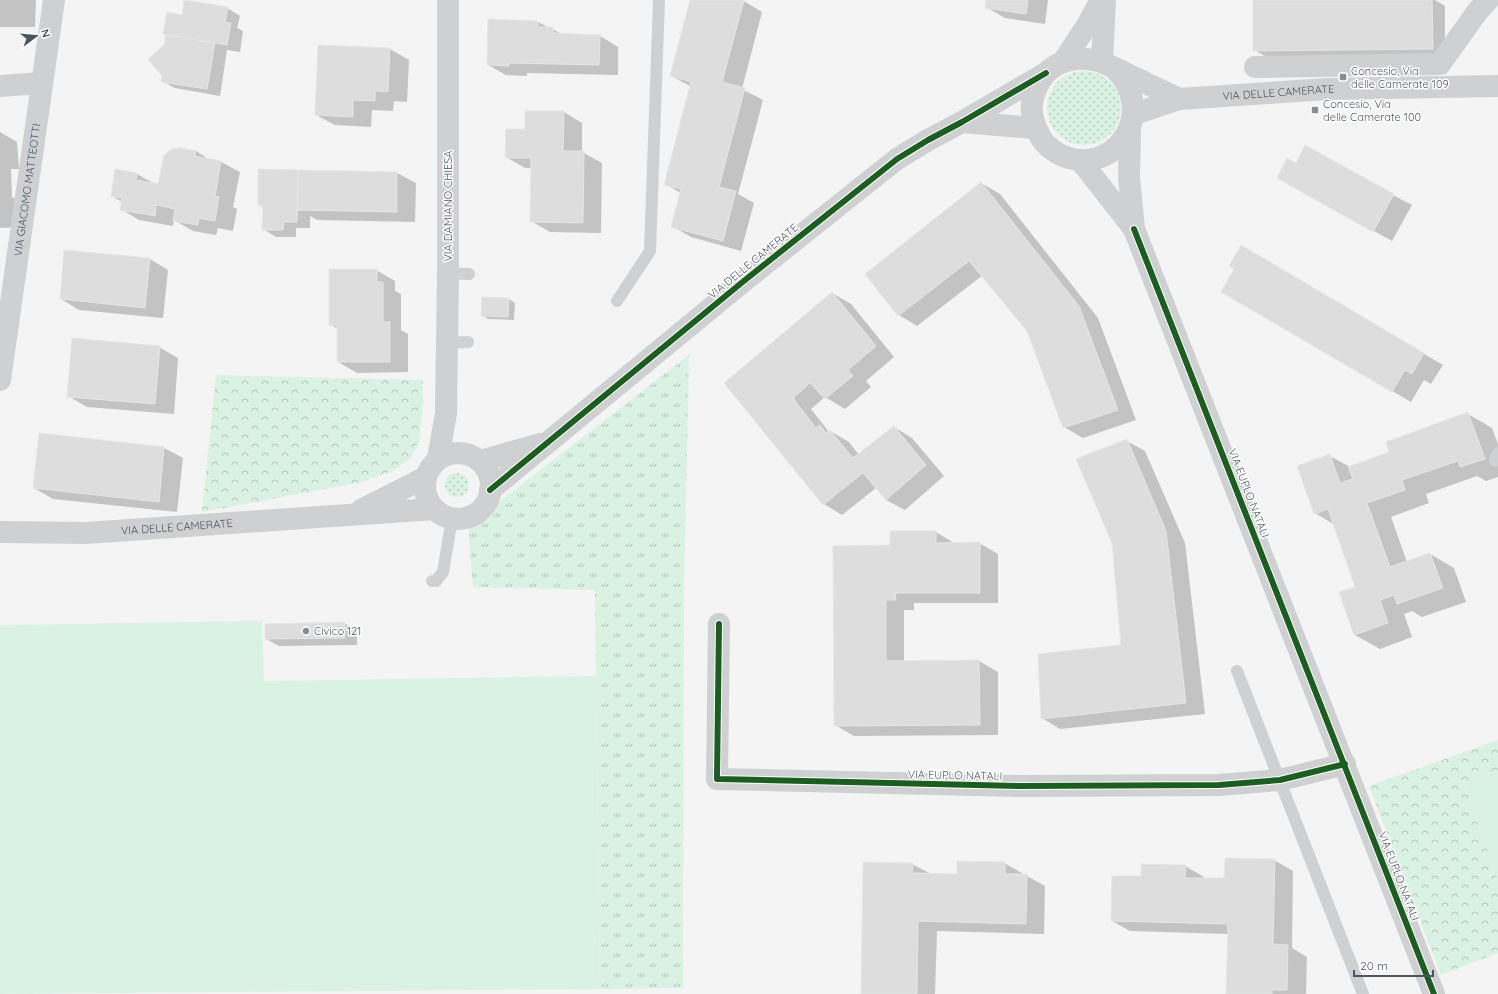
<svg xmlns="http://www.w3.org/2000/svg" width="1498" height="994" font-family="Quicksand,sans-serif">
  <defs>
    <pattern id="grass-tufts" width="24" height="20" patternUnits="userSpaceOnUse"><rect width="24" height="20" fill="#d9f2e3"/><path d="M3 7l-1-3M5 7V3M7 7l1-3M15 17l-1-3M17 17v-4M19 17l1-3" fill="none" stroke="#b2c7bb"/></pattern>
    <pattern id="forest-crowns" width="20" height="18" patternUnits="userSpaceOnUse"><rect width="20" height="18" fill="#d9f2e3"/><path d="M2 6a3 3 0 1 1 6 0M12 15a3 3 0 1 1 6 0" fill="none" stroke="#b2c7bb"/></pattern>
    <pattern id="garden-dots" width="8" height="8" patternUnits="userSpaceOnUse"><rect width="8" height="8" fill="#d9f2e3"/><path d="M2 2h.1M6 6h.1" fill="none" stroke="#b2c7bb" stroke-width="1.8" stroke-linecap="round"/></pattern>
  </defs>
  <rect width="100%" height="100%" fill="#f4f4f4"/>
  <!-- grass -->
  <path fill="url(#grass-tufts)" d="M689 355 684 586 683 988 600 989 595 590 473 587 468 526Z"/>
  <!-- forest -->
  <path fill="url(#forest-crowns)" d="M216 375 423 380 422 414 419 442 410 459 393 471 362 482 202 512Z
    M1498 740V771L1464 784 1498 880V953L1441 975 1369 786Z"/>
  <!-- garden -->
  <path fill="url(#garden-dots)" d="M1047 108a37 37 0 1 1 74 0a37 37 0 1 1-74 0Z
    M445 485a12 12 0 1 1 24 0a12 12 0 1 1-24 0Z"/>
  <!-- pitch -->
  <path fill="#d9f2e3" d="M262 621 264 681 596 676 600 989 0 994V625Z
    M1498 771V880L1464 784Z"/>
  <!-- shadow -->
  <path fill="#0003" d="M0 0H36L35 27H0Z
    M691 0H742L762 12 742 89 763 100 738 194 754 203 741 251 691 237 672 226 681 193 665 184 690 86 671 76Z
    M987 0H1048L1045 24 1005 18 986 7Z
    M1254 0H1435L1445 6V56L1267 57 1254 50Z
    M227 8 240 16 237 28 243 31 240 52 227 50 220 96 175 88 162 81 167 35 164 34 183 16Z
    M538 22 564 35 600 36 618 47V75L527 73V76L506 75 488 65Z
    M319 46 390 49 409 60 407 102 394 101 393 111 372 110 371 127 335 125 316 115Z
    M564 112 582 123V152L602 163 601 233 550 232 531 221 532 168H525L506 157 526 130Z
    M0 132 17 142 19 169H11L12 197 19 201 20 227 0 228Z
    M196 151 210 160 221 162 240 172 233 207 237 209 233 231 218 228 216 235 193 231 174 220 173 226 139 220 121 209 122 202 112 196 137 174 155 184 159 185Z
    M259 170 397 173 416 183 415 222 317 220 310 216V228H296V237H276L263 229 264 208 259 205Z
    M981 183 1000 194 1098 318 1136 420 1083 438 1064 427 1028 331 983 275 917 326 899 315Z
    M1297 188 1393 195 1412 205 1392 241Z
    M1241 247 1443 365 1431 384 1424 380 1411 402 1223 292 1236 269Z
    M150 259 168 270 163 318 79 310 61 299Z
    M376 270 395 281V291L401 294V330L408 334V372L357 373 338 362V329L330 324Z
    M832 293 851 304 894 357 866 381 871 387 845 409 825 397 811 409 829 432 830 431 849 442 859 455 894 427 912 438 944 476 905 510 886 500 876 488 842 515 824 504 726 383Z
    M509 299 515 303 514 320 488 319 482 315Z
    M159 347 178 358 174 414 87 407 68 396Z
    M1468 414 1492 428 1498 444V477L1486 481 1477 476 1426 494 1429 503 1391 517 1407 562 1430 554 1454 568 1466 602 1422 617 1412 611 1404 614 1412 637 1380 649 1355 635 1341 593 1357 587 1335 525 1315 513 1330 456 1350 467 1391 453Z
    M1127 441 1145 451 1185 543 1205 714 1060 729 1042 718 1123 646Z
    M164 448 183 458 177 512 53 499 34 488Z
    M936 532 954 543H979L998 554V603H914V610H904V662L979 661 998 672V735L854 736 835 725 891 546Z
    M344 623 357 631V645L279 646 266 639Z
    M1274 860 1293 871 1292 948 1307 957 1306 994H1227L1229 934 1130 931 1112 921 1142 877 1185 866 1204 877V879H1225Z
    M1004 863 1045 886 1044 934 937 931 935 994H862L912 864 931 874 958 875Z"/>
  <!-- building -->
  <path fill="#ddddde" stroke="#e5e6e7" d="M184 0 228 7 225 22 231 23 227 45 163 34 167 12 182 15Z
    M690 0H744L722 82 745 88 719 187 736 191 723 241 671 227 681 189 664 185 691 82 670 76Z
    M986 0H1028L1026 14 985 8Z
    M1253 0H1432L1433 49 1253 51Z
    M488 19 538 21V27H553V33L600 35 599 65 509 63V66L487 65Z
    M166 35 215 43 207 89 161 82 162 76 148 59 164 45Z
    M318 45 390 48 388 92 375 91V101L353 100V117L315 115Z
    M525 111H564L563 151H584L583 223 530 222 531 158H505L506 129H525Z
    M1305 145 1394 194 1373 232 1277 178 1287 158 1296 163Z
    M181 148 196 151 195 156 221 161 215 196 219 197 215 221 199 218 198 225 173 221 175 209 156 205 155 216 120 210 122 198 111 196 115 169 137 173 136 180 158 184 164 155 172 149Z
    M258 169 298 170 297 222H284L283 230H262L263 206 258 205Z
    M298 170 397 172V212L297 210Z
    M981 182 1079 306 1118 410 1063 428 1027 331 969 261 898 316 865 274Z
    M1241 245 1424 353 1412 374 1405 370 1392 392 1221 292 1234 269 1229 266Z
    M64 250 150 258 145 308 60 299Z
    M329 269H377V282H383V322H390V362H337V325H329Z
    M832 292 876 346 848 370 853 376 825 399 810 383 793 398 816 428 820 425 826 433 830 430 853 458 894 426 926 465 886 500 863 473 823 505 724 383Z
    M482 297 509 298 508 317 481 316Z
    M72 338 160 346 155 404 67 397Z
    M1468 412 1485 459 1460 467 1458 461 1402 480 1405 490 1367 503 1390 567 1430 553 1443 588 1397 604 1394 595 1380 600 1388 623 1354 635 1339 592 1355 587 1328 509 1314 514 1297 466 1330 454 1340 483 1353 479 1348 467 1389 452 1386 442Z
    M39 433 164 447 159 502 33 488Z
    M1127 439 1166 531 1186 703 1041 719 1038 654 1121 645 1112 543 1076 459Z
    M890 531H936V543L980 542V593H895L896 600H886V661L979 660 980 725 834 726 833 546 890 545Z
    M345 622V638L265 639V624Z
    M1225 858 1275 859 1273 944 1288 945 1287 990H1272V994H1226L1228 924 1111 921 1112 876H1141V864L1186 865 1185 878H1224Z
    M957 861 1005 862V874H1027L1026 924 918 921 917 994H861L863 862 913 863 912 873 957 874Z"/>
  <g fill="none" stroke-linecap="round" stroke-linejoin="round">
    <!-- service -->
    <path stroke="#ced0d2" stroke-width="12" d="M448 273 469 274
      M617 301 650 251 659 0
      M447 343 468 342
      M1495 461 1498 453
      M432 581H436L443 572 452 518
      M1237 671 1363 994"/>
    <!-- minor -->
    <g stroke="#ced0d2" stroke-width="22">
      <path d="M1063 62 1086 27 1101 0"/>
      <path d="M1102 62 1105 0"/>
      <path d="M1255 67 1440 64 1477 12 1488 0"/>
      <path d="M1114 68C1161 113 1112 181 1059 154 1052 150 1045 145 1041 138 1035 127 1030 115 1032 103 1039 66 1068 52 1102 62L1179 99"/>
      <path d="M0 86 42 83"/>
      <path id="s1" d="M1134 114 1179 99 1327 89 1498 86"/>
      <path d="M962 122 1035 128"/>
      <path d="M1130 130 1129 177 1134 229 1434 994"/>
      <path d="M1080 160 1134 229"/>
      <path id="s2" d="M0 380 54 0"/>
      <circle cx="458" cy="486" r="33"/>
      <path d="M438 459 446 413 448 273V0"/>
      <path d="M480 461 540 444"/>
      <path d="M490 490 745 280 897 159 928 140 962 122 1046 73"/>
      <path d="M361 510 426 477"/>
      <path id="s3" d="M0 532 86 533 435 509"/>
      <path d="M719 624 717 779 1021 786 1219 785 1280 780 1345 764"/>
    </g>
    <!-- cycleway casing -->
    <g stroke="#fff" stroke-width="8">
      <path id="cycleway" d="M1134 229 1434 994
        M490 490 745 280 897 159 928 140 962 122 1046 73
        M719 624 717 779 1021 786 1219 785 1280 780 1345 764"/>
    </g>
    <!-- cycleway -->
    <use href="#cycleway" stroke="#1b5e20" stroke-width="6"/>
  </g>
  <!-- markers -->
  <g fill="#868d94" stroke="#fff" stroke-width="1.5">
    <rect x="1339" y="73" width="8" height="8" rx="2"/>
    <rect x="1311" y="106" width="8" height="8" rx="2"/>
    <circle cx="306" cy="631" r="4"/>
  </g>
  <g text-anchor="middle" stroke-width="3" stroke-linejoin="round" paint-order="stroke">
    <!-- poi labels -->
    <g font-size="11" fill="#4a5661" stroke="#fff" text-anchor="start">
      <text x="1351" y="75">Concesio, Via<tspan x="1351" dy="13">delle Camerate 109</tspan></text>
      <text x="1323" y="108">Concesio, Via<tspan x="1323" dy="13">delle Camerate 100</tspan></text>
      <text x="314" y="635">Civico 121</text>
    </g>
    <!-- street labels -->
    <g font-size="11" fill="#4a5661" stroke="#fff">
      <text dy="4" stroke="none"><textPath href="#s1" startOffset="147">VIA DELLE CAMERATE</textPath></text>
      <text dy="4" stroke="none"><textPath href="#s2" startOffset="192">VIA GIACOMO MATTEOTTI</textPath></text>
      <text transform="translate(448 206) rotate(-90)" y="4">VIA DAMIANO CHIESA</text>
      <text transform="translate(753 261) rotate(-39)" y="4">VIA DELLE CAMERATE</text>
      <text transform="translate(1249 493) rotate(69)" y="4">VIA EUPLO NATALI</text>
      <text dy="4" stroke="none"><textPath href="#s3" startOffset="177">VIA DELLE CAMERATE</textPath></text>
      <text transform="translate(955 775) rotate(1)" y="4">VIA EUPLO NATALI</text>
      <text transform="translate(1399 876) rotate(69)" y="4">VIA EUPLO NATALI</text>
    </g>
  </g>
  <!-- north arrow -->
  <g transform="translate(36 36) rotate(74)" stroke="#ffffff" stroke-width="3" paint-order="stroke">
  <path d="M0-3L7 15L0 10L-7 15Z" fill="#4a5661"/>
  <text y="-6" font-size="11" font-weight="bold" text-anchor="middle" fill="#4a5661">N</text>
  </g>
  <!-- scale -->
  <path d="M1354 970v6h79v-6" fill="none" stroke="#4a5661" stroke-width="2"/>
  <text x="1360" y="970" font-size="12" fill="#4a5661" stroke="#ffffff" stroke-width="3" paint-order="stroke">20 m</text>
</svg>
